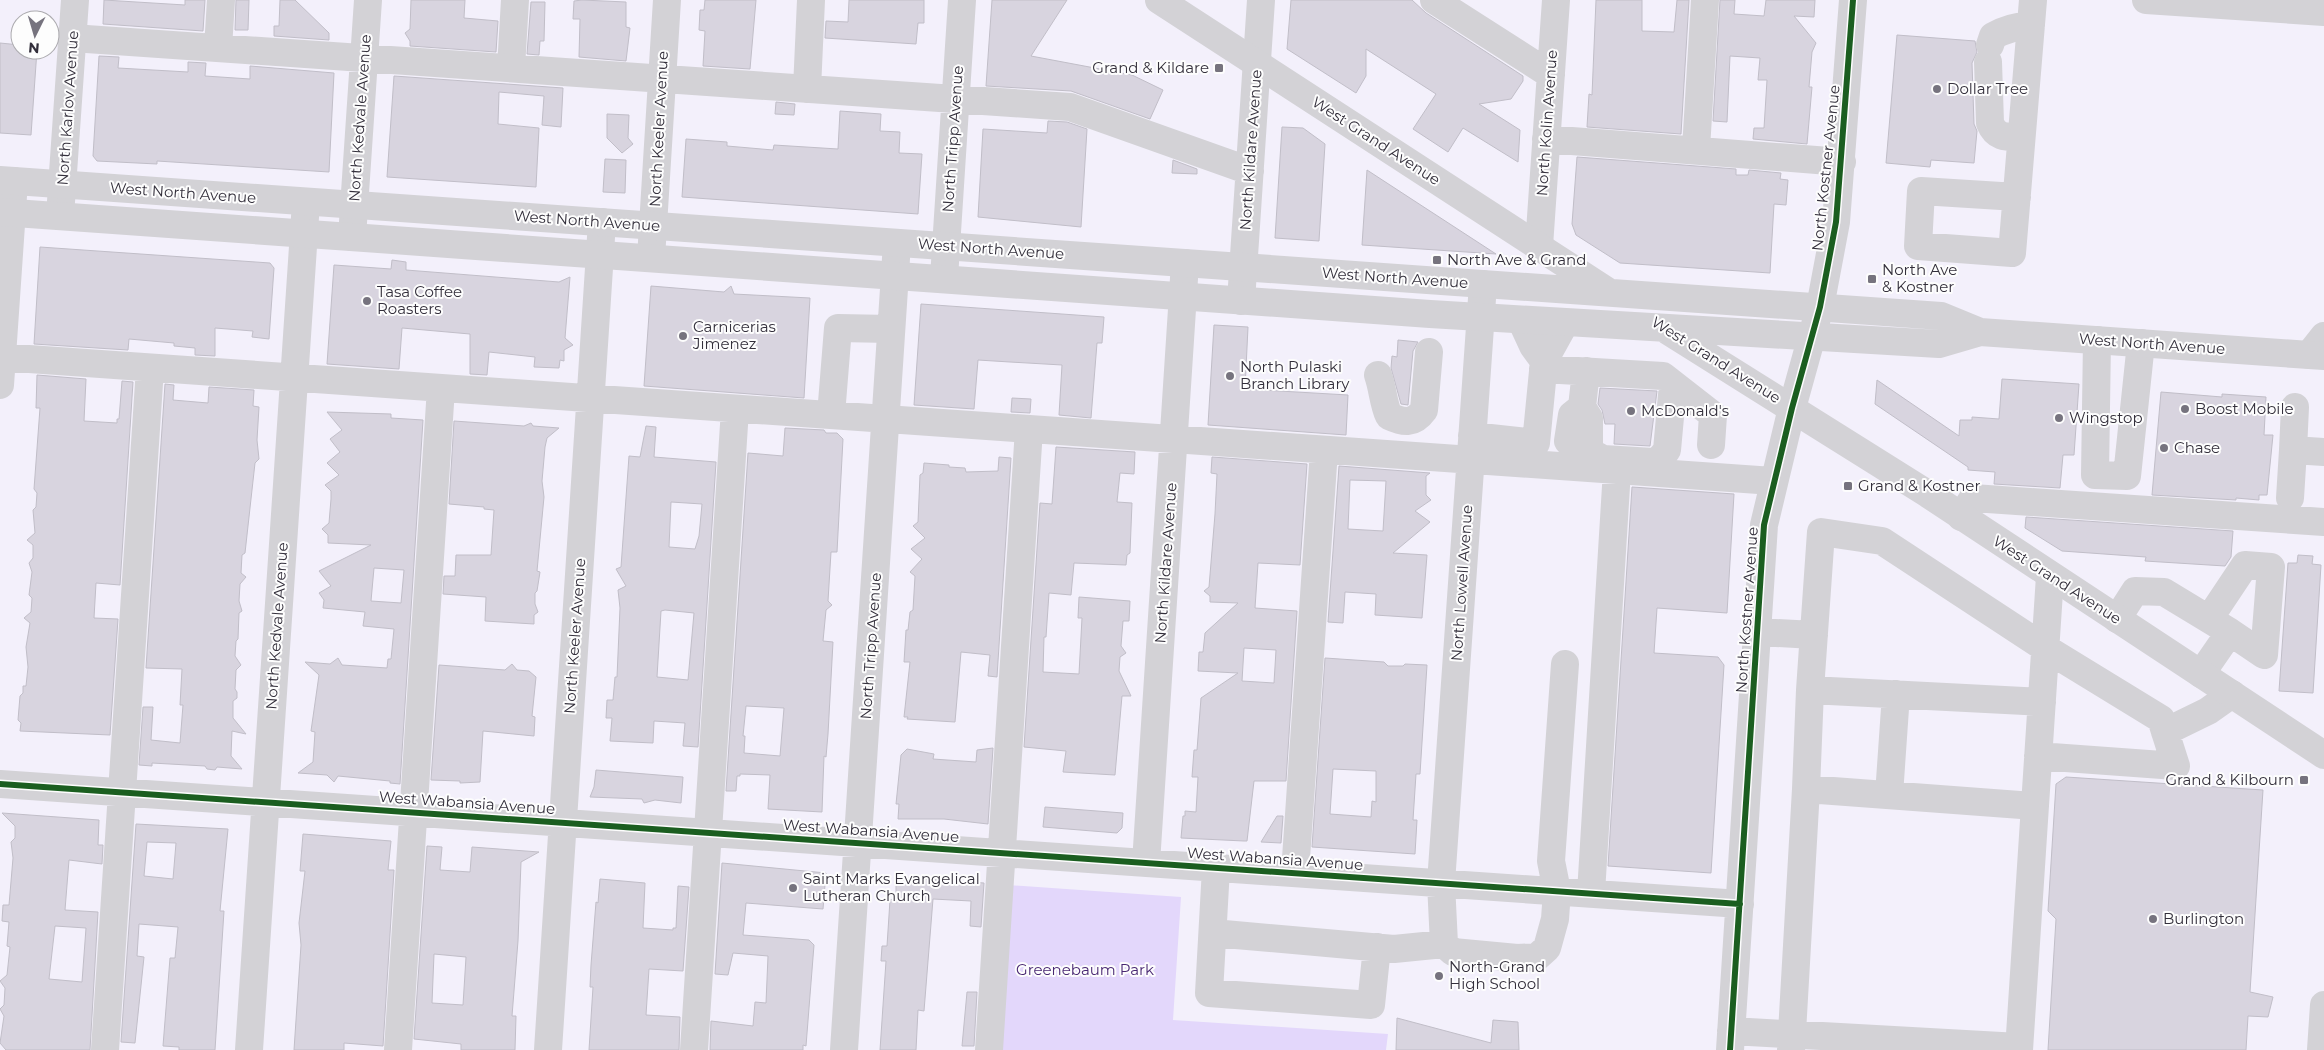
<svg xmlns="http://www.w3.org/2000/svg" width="2324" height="1050" font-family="Montserrat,sans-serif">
  <rect width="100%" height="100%" fill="#f3f0fb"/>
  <!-- green -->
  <path fill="#e3d7fb" d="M1007 885 1181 897 1173 1020 1388 1034 1386 1050H996Z"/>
  <!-- building -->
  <path fill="#d8d4df" stroke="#c1bec8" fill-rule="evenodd" d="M104 0 185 5V0H205L203 31 103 24Z
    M236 0H249L248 30H235Z
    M280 0H295L329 33V40L274 36V26H279Z
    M411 0H465L464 18 498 21 496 52 410 46V41L405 33 410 29Z
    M582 0 626 2V27L630 28 626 61 579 57 580 19H573L574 1Z
    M705 0H756L750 69 703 66 705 31 699 30 700 10H704Z
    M849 0H924V23H918L916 44 825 38 826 21 848 22Z
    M992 0H1067L1031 56 1132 75 1163 90 1150 119 1071 91 986 86Z
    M1291 0H1412L1426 13 1523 76V81L1511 99 1479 104 1520 130 1518 162 1463 128 1448 152 1413 129 1436 94 1366 49V76L1356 93 1287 49Z
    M1596 0H1642V31L1674 32 1677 0H1689L1681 134 1587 127 1589 94 1592 95Z
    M1720 0H1735L1734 14 1764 16 1766 0H1815L1814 17 1794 16 1816 43 1812 52 1809 87H1812L1807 144 1753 139 1754 128H1764L1767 80H1758L1760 58 1730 56 1727 122 1713 121Z
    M531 2H545L544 41H540L539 55 527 54Z
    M1897 35 1975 41 1977 52 1972 63 1974 124 1977 131 1974 163 1931 160 1930 167 1886 163Z
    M0 43 20 45V50H37L31 135 0 133Z
    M99 56 119 57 118 68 188 72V62L206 63 205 76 250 79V66L334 73 329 172 157 161V164L97 161 93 156Z
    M394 76 563 88 561 127 542 125 544 96 499 92 498 124 539 128 536 187 387 177Z
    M776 102 795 104 794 115 775 114Z
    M840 111 881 114 880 131 900 132 899 153 922 154 918 214 682 197 686 139 727 142V146L773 150 774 145 838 149Z
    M607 114 629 115 628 138 633 144 622 153 607 138Z
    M1048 121 1067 122 1087 129 1081 227 978 217 983 129 1047 133Z
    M1282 127 1303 128 1325 144 1319 241 1275 238Z
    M1577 157 1736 169V175H1748L1749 170 1781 173 1780 179 1788 180 1786 205 1774 204 1770 273 1620 263 1576 235 1572 224Z
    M605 159 626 160 625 193 603 192Z
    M1173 160 1197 169V174L1172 173Z
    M1367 170 1413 200 1496 254 1362 245Z
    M40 247 270 263 274 268 269 339 252 337 253 331 215 328V356L195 355V348L174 346V343L129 339 128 350 34 344Z
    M392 260 406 262V270L559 282 570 277 565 338 573 345 564 350V361L560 360 559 368 534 367 535 357 489 352 487 375 470 374V334L402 328 399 369 327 364 334 265 391 269Z
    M651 286 724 292 731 286 734 294 810 298 804 398 644 386Z
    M921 304 1104 317 1102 343H1097L1091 418 1059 415 1062 365 1010 362 978 360 974 409 914 405Z
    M1214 325 1248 327 1245 389 1348 395 1346 435 1208 425Z
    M1398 340 1418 342 1413 351 1408 405 1401 404 1391 368 1392 356 1397 357Z
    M37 375 86 379 84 421 117 423V419H119L122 381 133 382 120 585 96 583 94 618 118 619 110 735 20 731 21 723 18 720 20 696 23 693V686H26L28 667 26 647 30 623 24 618 31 612 32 598 29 595 32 572 29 563 33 558V545L27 540 35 533 33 510 36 507 37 493 34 489 40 408H36Z
    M2002 379 2079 384 2074 455H2063L2060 488 1994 484 1995 472 1968 470V467L1875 404 1877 380 1959 436 1960 420H1972V417L1999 419Z
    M165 384 174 385 173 400 208 403 209 387 254 390 253 406 259 407 257 440 259 459 255 463 245 553 242 555 241 573 246 577 240 584 239 601 242 611 239 613 238 639 236 641 235 656 241 665 236 670 235 689 237 692V698L233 701V718L246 734 232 731 231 756 242 769 217 767 215 770 207 769 205 766 152 763V766L139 765 143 707H153L151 740 180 743 183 705H180L182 669 146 668Z
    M1600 388 1657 391 1650 446 1614 444 1615 424H1605L1602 410 1598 404Z
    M2161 392 2222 397V394L2266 397 2264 435H2273L2267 495H2259V500L2236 498V500L2152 495Z
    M1012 398 1031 399 1030 413 1011 412Z
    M327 412 391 414V418L423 420 400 784 390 783V781L338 776 334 782 327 775 298 773 313 762 315 732 311 731 319 675 305 662 330 664 338 658 342 665 387 668 388 659H391L394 629 363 626 365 612 323 608 324 600 319 593 331 586 319 571 371 545 328 543V535L322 529 329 523 331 499V491L325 485 339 475 327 463 340 452 330 439 342 430ZM374 568 404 570 401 603 371 601Z
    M454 421 524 426 531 423 533 426 559 428 547 438 545 447 542 481 544 497 537 571 540 572 537 591 535 593V604L538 612 534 615V624L485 621 486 597 443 594 444 576H455L456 555H491L494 510 484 509V507L449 504Z
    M646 426 656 427 654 457 716 462 698 747 683 746 685 723 654 721 653 743 610 741 612 718H606L607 700H613L615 677H617L620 608 618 590 626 586 616 569 621 567 629 456 640 457ZM671 502 702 504 699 536 695 549 669 547ZM665 610 694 613 688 680 657 677 661 611Z
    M785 428 824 430 826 433H837L843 439 837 552H831L828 601 832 605 826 610 823 641 833 642 828 734 826 757 824 756 822 812 768 809 770 775 740 774V776H737L736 791H726L748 453 783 456ZM746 706 784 708 780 756 744 753 745 736H743Z
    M1056 447 1135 452 1134 474 1120 473 1117 502 1132 503 1130 553 1127 555 1126 565 1074 563 1071 595 1049 593 1046 637H1044L1043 672 1079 674 1082 618H1078L1079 597 1130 601 1129 621H1123L1121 646 1126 653 1120 657 1119 671 1131 696H1122L1115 775 1063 772 1066 751 1024 747 1040 503 1052 504Z
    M999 457 1011 458 997 677 988 676 990 655 961 652 955 722 907 719 908 717H904L910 662H904L906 630H908L910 612 913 610 915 576 910 572 922 559 911 549 925 538 913 526 918 522 920 475 923 473 924 463 949 465V467L965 468 966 472 998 471Z
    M1212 457 1307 464 1300 565 1258 563 1255 608 1297 611 1286 781H1254L1247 841H1244L1181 838 1183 816H1185V811L1196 812 1198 777H1192L1194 750H1197L1201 698 1238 673 1198 671 1199 652H1203L1205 633 1238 603 1210 602V596L1204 591 1209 587 1215 514 1217 474 1211 473ZM1244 648 1276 650 1274 683 1242 681Z
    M1339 466 1430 473 1426 476V495L1431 500 1415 511 1430 522 1393 553 1427 555 1422 618 1375 615 1376 594 1345 592 1343 623 1328 622ZM1350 480 1386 481 1383 531 1348 529Z
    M1632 487 1734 494 1727 613 1657 608 1654 653 1718 657 1724 665 1711 873 1608 866Z
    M2026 517 2233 531 2231 557 2225 566 2145 561 2146 557 2062 551 2025 528Z
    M2298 555 2313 556 2312 564 2321 565 2313 693 2279 691 2288 563H2297Z
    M1325 658 1384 662 1388 666H1403L1405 664 1427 665 1420 774H1416L1413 820H1417L1415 854 1312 847ZM1333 769 1376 771V802L1372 801 1371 817 1330 814Z
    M512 664 517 670 529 671 536 677 532 716 535 717 534 736 483 731 480 782 460 783V781L431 780 439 665 505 670Z
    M993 748 988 824 944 819H898L899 804H896L901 755 907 749 934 754 933 759 976 762 977 750Z
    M596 770 683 777 681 803 655 800 644 803 642 799 590 797 594 787Z
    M2066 777 2263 790 2250 992 2273 997 2268 1017 2248 1016 2246 1050H2048L2056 919 2048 911 2056 784Z
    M1045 807 1123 813 1122 828 1117 833 1043 827Z
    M2 813 99 820 98 845H103L102 864 69 860 65 910 98 912 90 1050H6L0 1043 4 1016 0 1009 4 1005 5 988 0 981 7 975 10 947 7 946 9 922 2 921 3 905H9L13 858 11 842 15 838V826ZM55 926 86 928 82 982 49 979Z
    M1277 816H1283L1281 843 1261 842Z
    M136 824 228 829 220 911H224L215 1050H179V1047L163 1046 170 958H175L178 927 139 924 137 956 144 957 135 1043 121 1042ZM147 842 176 843 173 879 144 876Z
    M303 834 391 841 388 870H394L383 1046 344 1043V1050H294L301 945 299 923 305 871H300Z
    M427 846 442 847 440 870 470 872 472 847 539 852 521 862 518 941 512 1016H516L515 1050H461V1044L414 1039ZM434 954 466 957 463 1005 432 1003Z
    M722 863 826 873 823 909 746 903 743 935 809 940 814 945 806 1046 803 1045V1050H710L711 1021 753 1026 755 1002 766 1003 768 956 733 953 728 975 715 974Z
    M896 877 984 883 981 927 970 926 971 901 933 899 924 1011 918 1010 916 1050H880L886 961H881L882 946H887L890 900 896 898Z
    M600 879 645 883 643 928 673 930V928H676L678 886 689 887 683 971 649 969 646 1015 680 1017 679 1050H589L593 987H590L591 965 596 902 598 903Z
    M967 992H977L974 1046H962Z
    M1397 1018 1491 1043 1493 1020 1518 1022 1519 1050H1396Z"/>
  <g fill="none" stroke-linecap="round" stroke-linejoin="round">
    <!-- minor -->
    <path stroke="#d3d2d6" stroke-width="28" d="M1434 0 1551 75
      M2146 0 2324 12
      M72 38 1070 107 1250 171
      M1990 45 1993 36C2006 29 2017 26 2031 25
      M218 48 221 0
      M1988 62 1990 123C1996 138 2006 137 2021 137
      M511 68 515 0
      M807 89 811 0
      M1546 139 1842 162
      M1696 149 1705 0
      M2017 197 1921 191 1918 246 2012 253C2019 169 2026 84 2033 0
      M60 216 75 0
      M352 237 368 0
      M1539 246 1556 0
      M651 258 667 0
      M944 278 962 0
      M1483 284 1441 883 1444 944 1453 952 1517 958 1537 957 1547 948 1555 919 1557 891 1551 861 1565 664
      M1241 301 1261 0
      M1521 320 1533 346 1544 361
      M2097 340 2095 475 2127 476 2141 343
      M2309 355 2324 336
      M0 357 1773 481
      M1543 369 1663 376 1713 415 1711 445
      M1586 371 1582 407 1589 418V447L1592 453 1603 459 1653 462 1660 459 1667 450 1673 384
      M1378 375C1383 389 1383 403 1389 416 1404 423 1414 424 1424 410L1429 352
      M0 385 14 181
      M1582 407 1572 415 1568 441 1577 450 1592 453
      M2295 407 2293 450 2324 452
      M831 415 838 328 891 329
      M1472 436 1536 443 1544 361 1565 323
      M2290 498 2293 450
      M1961 517 1973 498 2324 522
      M2117 619 2135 591 2164 592 2230 632 2201 674
      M2209 619 2245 565 2271 567 2264 655 2230 632
      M1757 632 1814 635
      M2165 732 2208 711 2232 694
      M2038 756 2176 766 2161 719 2045 648 1882 541 1821 532 1810 690 2042 702
      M0 784 1740 904
      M1806 789 1810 690
      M1889 795 1896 694
      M1146 863 1185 263
      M1216 868 1209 993 1371 1005 1377 947
      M1295 873 1324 450
      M1591 893 1617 470
      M1213 933 1394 949 1444 944
      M1731 1031 2019 1047
      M105 1050 150 368
      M249 1050 306 202
      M398 1050 441 388
      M548 1050 602 222
      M694 1050 735 409
      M844 1050 897 243
      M989 1050 1029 429
      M1730 1050 1764 525 1792 408 1820 307 1836 222 1853 0
      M1791 1050 1806 789 2035 806
      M2019 1050 2050 576
      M2321 1050 2324 1005"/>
    <!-- major -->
    <path stroke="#d3d2d6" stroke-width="28" d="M1159 0 1607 291
      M0 180 1941 316 1980 332 2324 356
      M0 212 1430 314 1939 344 1980 332
      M1668 331 1928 494 2324 755"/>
    <!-- cycleway casing -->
    <g stroke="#fdfdfd" stroke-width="9">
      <path id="cycleway" d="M0 784 1740 904
        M1730 1050 1764 525 1792 408 1820 307 1836 222 1853 0"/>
    </g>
    <!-- cycleway -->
    <use href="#cycleway" stroke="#1b5e20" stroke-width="6"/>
  </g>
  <!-- markers -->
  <g fill="#76737e" stroke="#fdfdfd" stroke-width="2">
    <rect x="1214" y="63" width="10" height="10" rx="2.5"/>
    <circle cx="1937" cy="89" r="5"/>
    <rect x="1432" y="255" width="10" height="10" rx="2.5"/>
    <rect x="1867" y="274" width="10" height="10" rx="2.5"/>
    <circle cx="367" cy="301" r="5"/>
    <circle cx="683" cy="336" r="5"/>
    <circle cx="1230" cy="376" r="5"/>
    <circle cx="2185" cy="409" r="5"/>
    <circle cx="1631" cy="411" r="5"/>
    <circle cx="2059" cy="418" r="5"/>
    <circle cx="2164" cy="448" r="5"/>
    <rect x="1843" y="481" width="10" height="10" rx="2.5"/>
    <rect x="2299" y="775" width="10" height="10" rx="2.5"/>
    <circle cx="793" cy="888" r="5"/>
    <circle cx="2153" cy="919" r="5"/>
    <circle cx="1439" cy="976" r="5"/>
  </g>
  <g text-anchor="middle" stroke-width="4" stroke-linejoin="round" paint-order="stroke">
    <!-- poi labels -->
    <g font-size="15" fill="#332f3b" stroke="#fdfdfd" text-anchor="start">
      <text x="1209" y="73" text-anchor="end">Grand &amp; Kildare</text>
      <text x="1947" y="94">Dollar Tree</text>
      <text x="1447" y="265">North Ave &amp; Grand</text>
      <text x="1882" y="275">North Ave<tspan x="1882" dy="17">&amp; Kostner</tspan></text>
      <text x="377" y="297">Tasa Coffee<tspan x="377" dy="17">Roasters</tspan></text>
      <text x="693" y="332">Carnicerias<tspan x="693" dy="17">Jimenez</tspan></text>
      <text x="1240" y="372">North Pulaski<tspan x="1240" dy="17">Branch Library</tspan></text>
      <text x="2195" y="414">Boost Mobile</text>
      <text x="1641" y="416">McDonald's</text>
      <text x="2069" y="423">Wingstop</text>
      <text x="2174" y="453">Chase</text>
      <text x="1858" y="491">Grand &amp; Kostner</text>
      <text x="2294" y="785" text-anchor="end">Grand &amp; Kilbourn</text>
      <text x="803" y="884">Saint Marks Evangelical<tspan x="803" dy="17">Lutheran Church</tspan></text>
      <text x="2163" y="924">Burlington</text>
      <text x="1449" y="972">North-Grand<tspan x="1449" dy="17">High School</tspan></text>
    </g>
    <!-- street labels -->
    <g font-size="15" fill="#332f3b" stroke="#fdfdfd">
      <text transform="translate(68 108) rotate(-86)" y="5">North Karlov Avenue</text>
      <text transform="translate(360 118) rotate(-86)" y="5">North Kedvale Avenue</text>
      <text transform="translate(1547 123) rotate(-86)" y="5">North Kolin Avenue</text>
      <text transform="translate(659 129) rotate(-87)" y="5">North Keeler Avenue</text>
      <text transform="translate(953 139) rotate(-86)" y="5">North Tripp Avenue</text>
      <text transform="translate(1376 141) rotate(33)" y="5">West Grand Avenue</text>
      <text transform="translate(1251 150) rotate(-86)" y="5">North Kildare Avenue</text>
      <text transform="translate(1826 168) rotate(-84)" y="5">North Kostner Avenue</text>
      <text transform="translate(183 193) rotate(4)" y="5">West North Avenue</text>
      <text transform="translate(587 221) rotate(4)" y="5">West North Avenue</text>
      <text transform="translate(991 249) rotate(4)" y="5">West North Avenue</text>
      <text transform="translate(1395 278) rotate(4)" y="5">West North Avenue</text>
      <text transform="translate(2152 344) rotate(4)" y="5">West North Avenue</text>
      <text transform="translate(1716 360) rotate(32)" y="5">West Grand Avenue</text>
      <text transform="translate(1166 563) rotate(-86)" y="5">North Kildare Avenue</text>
      <text transform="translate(2057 580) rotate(33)" y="5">West Grand Avenue</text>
      <text transform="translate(1462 583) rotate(-86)" y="5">North Lowell Avenue</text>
      <text transform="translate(1747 610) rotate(-86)" y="5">North Kostner Avenue</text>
      <text transform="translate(277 626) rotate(-86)" y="5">North Kedvale Avenue</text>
      <text transform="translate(575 636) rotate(-86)" y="5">North Keeler Avenue</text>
      <text transform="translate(871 646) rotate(-86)" y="5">North Tripp Avenue</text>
      <text transform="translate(467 803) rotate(4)" y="5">West Wabansia Avenue</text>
      <text transform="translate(871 831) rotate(4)" y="5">West Wabansia Avenue</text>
      <text transform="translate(1275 859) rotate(4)" y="5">West Wabansia Avenue</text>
    </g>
    <!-- park labels -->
    <g font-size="15" fill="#482672" stroke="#fdfdfd">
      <text x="1085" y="975">Greenebaum Park</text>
    </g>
  </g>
  <!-- north arrow -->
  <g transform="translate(35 35) rotate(185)"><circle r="24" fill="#fdfdfd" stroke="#acabaf"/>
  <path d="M0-4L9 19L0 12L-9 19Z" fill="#76737e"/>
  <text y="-8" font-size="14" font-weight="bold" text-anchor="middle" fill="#332f3b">N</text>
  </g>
</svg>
